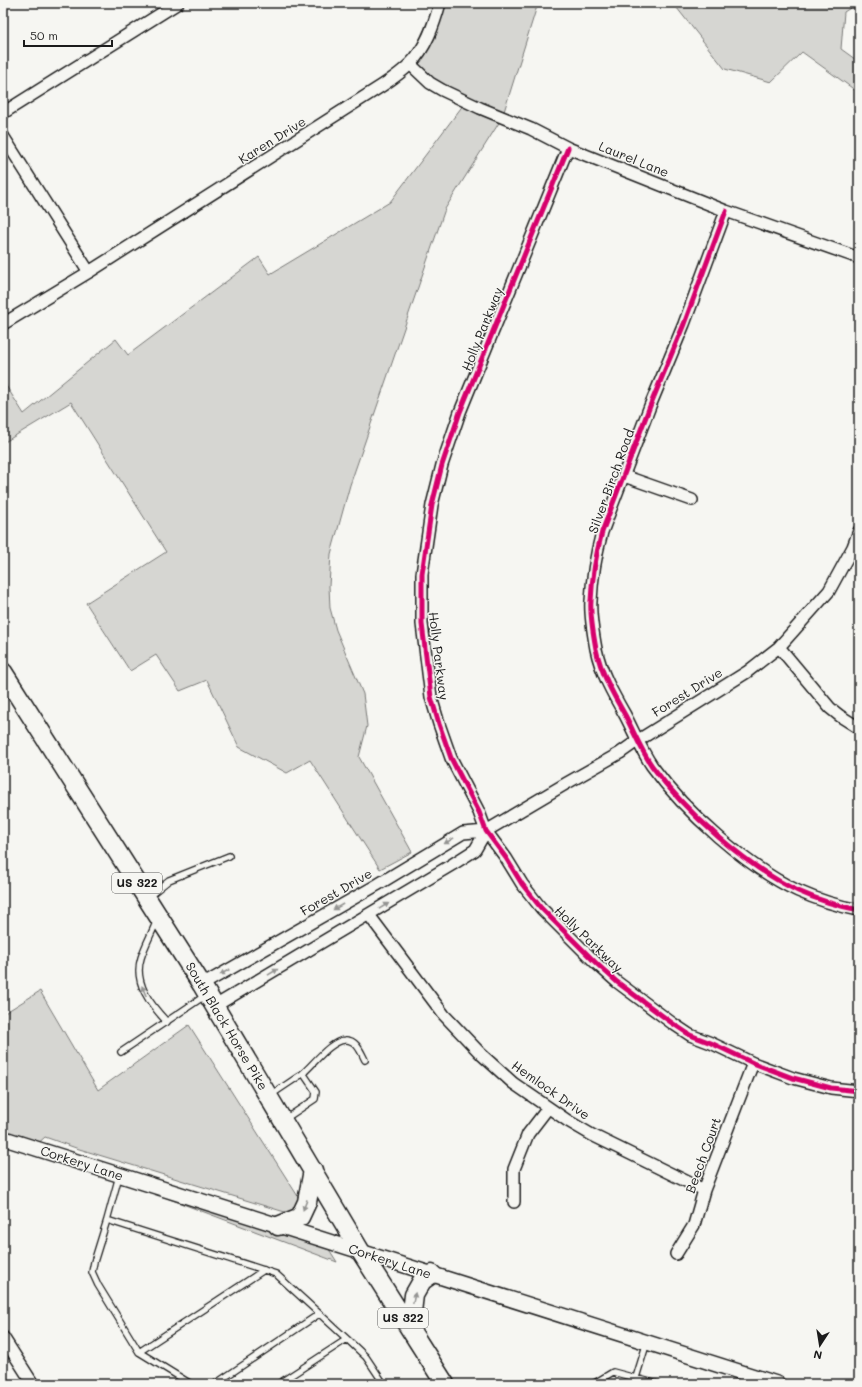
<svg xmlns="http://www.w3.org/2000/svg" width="862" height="1387" font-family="Mali,sans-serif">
  <rect width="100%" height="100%" fill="#f6f6f2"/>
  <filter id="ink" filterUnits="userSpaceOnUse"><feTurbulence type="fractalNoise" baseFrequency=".025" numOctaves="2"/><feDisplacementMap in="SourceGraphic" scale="8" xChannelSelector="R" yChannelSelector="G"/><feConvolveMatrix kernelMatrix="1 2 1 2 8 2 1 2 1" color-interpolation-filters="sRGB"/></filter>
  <g filter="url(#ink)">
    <!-- green -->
    <path fill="#d6d6d2" stroke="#797977" d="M437 3H538L502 118 445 209 350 485 331 554 329 586 330 608 336 630 363 694 367 726 359 757 412 852 380 869 310 760 287 773 239 747 207 680 180 691 156 655 130 671 86 603 166 552 71 402 3 443V381L24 414 116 339 128 355 259 257 270 274 390 202 467 100 414 71Z
      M673 3H858L844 12 841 49 859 62V93L802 52 771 82 725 69Z
      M40 991 98 1090 189 1025 299 1198 296 1207 288 1213 76 1148 45 1137 35 1146 320 1235 337 1262 10 1139 3 1128V1014Z"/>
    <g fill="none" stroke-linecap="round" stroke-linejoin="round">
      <!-- service casing -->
      <g stroke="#1c1c1c" stroke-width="8">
        <path id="service" d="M148 897 169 880 229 856
          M157 920C152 933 145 945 141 958 133 983 151 1005 167 1022
          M121 1052 206 995
          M271 1095C281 1088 292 1081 302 1074 313 1065 330 1041 345 1040 356 1039 361 1052 365 1060
          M285 1119 315 1099 316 1092 303 1073
          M119 1176 107 1220 264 1270 276 1274 347 1339
          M107 1220 94 1262 92 1272 98 1285 139 1352 191 1384
          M139 1352 264 1270
          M215 1384 319 1314
          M278 1384 347 1339 366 1357 384 1384
          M593 1384 613 1372 658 1384
          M634 1384 647 1342"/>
      </g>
      <!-- minor casing -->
      <g stroke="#1c1c1c" stroke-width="14">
        <path id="minor" d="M410 64 430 83 442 90 480 108 531 129 568 148 726 211 859 258
          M3 113 178 3
          M3 136 89 272
          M568 148 460 412 442 465 432 505 422 574V624L431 697 439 724 451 758 479 812 486 831 506 858 522 884 541 908 597 964 617 982 672 1023 690 1035 711 1043 753 1063 793 1078 831 1088 859 1091
          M726 211 684 324 650 406 602 532C596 554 592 578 591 601 590 612 594 638 596 649 601 673 613 694 625 715 634 732 641 750 652 766 685 812 747 867 798 891 818 900 838 906 859 910
          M3 324 89 272 383 85C392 79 402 72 410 64 426 48 434 25 440 3
          M624 476 692 500
          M779 647 830 708 840 716 859 728
          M369 915 444 1015 482 1055 513 1083 568 1121 592 1135 704 1190
          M202 985 377 885 463 833 486 831
          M215 1006 453 864 475 850 486 831 567 783 620 753 637 741 747 672 779 647 829 591 853 547 859 531
          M514 1202V1169L528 1134 548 1108
          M676 1254 694 1225 704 1190 753 1063
          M3 1337 33 1384"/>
      </g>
      <!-- tertiary casing -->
      <g stroke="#1c1c1c" stroke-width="17">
        <path id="tertiary" d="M3 1138 778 1384"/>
      </g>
      <!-- trunk casing -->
      <g stroke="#1c1c1c" stroke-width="21">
        <path id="trunk" d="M3 672 202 985 361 1252 445 1384
          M278 1226 300 1217 307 1202 313 1170
          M410 1329 414 1295 422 1281 432 1274"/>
      </g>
      <!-- service -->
      <use href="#service" stroke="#f6f6f2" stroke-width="5.5"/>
      <!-- minor -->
      <use href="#minor" stroke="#f6f6f2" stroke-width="11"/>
      <!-- tertiary -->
      <use href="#tertiary" stroke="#f6f6f2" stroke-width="14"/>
      <!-- trunk -->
      <use href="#trunk" stroke="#f6f6f2" stroke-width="18"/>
      <!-- cycleway casing -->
      <g stroke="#f6f6f2" stroke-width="8">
        <path id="cycleway" d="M568 148 460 412 442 465 432 505 422 574V624L431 697 439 724 451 758 479 812 486 831 506 858 522 884 541 908 597 964 617 982 672 1023 690 1035 711 1043 753 1063 793 1078 831 1088 859 1091
          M726 211 684 324 650 406 602 532C596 554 592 578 591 601 590 612 594 638 596 649 601 673 613 694 625 715 634 732 641 750 652 766 685 812 747 867 798 891 818 900 838 906 859 910"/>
      </g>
      <!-- cycleway -->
      <use href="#cycleway" stroke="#d6006c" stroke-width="5"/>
    </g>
    <!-- one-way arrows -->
    <defs><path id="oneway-solid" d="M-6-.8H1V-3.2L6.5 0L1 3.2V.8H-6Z"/></defs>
    <g fill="#949492">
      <use href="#oneway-solid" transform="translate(449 841) rotate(149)"/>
      <use href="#oneway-solid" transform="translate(384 906) rotate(-31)"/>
      <use href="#oneway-solid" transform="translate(338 907) rotate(150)"/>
      <use href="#oneway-solid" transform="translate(225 972) rotate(150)"/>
      <use href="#oneway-solid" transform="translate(273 972) rotate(-31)"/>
      <use href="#oneway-solid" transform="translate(144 991) rotate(-113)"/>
      <use href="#oneway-solid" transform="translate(305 1205) rotate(111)"/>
      <use href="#oneway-solid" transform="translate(414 1298) rotate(-78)"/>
    </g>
  </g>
  <g text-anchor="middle" stroke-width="3" stroke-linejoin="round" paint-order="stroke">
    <!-- shield labels -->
    <g fill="#f6f6f2" stroke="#5d5d5c" stroke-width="1">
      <rect x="112" y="873" width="50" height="20" rx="3"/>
      <rect x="378" y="1308" width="50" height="20" rx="3"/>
    </g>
    <g font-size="12" font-weight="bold" fill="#1c1c1c">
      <text x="137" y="887">US 322</text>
      <text x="403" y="1322">US 322</text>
    </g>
    <!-- street labels -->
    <g font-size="13" fill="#1c1c1c" stroke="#f6f6f2">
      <text transform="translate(272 140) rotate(-32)" y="5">Karen Drive</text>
      <text transform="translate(634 159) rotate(22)" y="5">Laurel Lane</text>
      <text transform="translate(482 329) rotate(-68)" y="5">Holly Parkway</text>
      <text transform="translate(611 481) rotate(-70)" y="5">Silver Birch Road</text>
      <text transform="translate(439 656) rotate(83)" y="5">Holly Parkway</text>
      <text transform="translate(687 692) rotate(-32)" y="5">Forest Drive</text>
      <text transform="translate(336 892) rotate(-30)" y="5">Forest Drive</text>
      <text transform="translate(589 939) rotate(44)" y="5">Holly Parkway</text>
      <text transform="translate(227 1026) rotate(59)" y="5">South Black Horse Pike</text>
      <text transform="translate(551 1090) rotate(35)" y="5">Hemlock Drive</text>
      <text transform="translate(703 1155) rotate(-70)" y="5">Beech Court</text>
      <text transform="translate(82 1163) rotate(18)" y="5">Corkery Lane</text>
      <text transform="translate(390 1261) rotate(18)" y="5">Corkery Lane</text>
    </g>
  </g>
  <!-- margin -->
  <rect width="862" height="1387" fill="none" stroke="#f6f6f2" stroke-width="16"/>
  <rect x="8" y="8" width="846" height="1371" fill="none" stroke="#1c1c1c" stroke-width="1.5" filter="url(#ink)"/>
  <!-- north arrow -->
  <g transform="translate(820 1345) rotate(192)" stroke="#f6f6f2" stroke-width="3" paint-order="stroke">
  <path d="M0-3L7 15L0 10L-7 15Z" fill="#1c1c1c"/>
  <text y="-6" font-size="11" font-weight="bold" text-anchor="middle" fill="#1c1c1c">N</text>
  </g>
  <!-- scale -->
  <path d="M24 40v6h88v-6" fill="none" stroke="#1c1c1c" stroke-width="2"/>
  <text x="30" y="40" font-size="12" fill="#1c1c1c" stroke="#f6f6f2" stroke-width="3" paint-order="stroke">50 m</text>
</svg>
